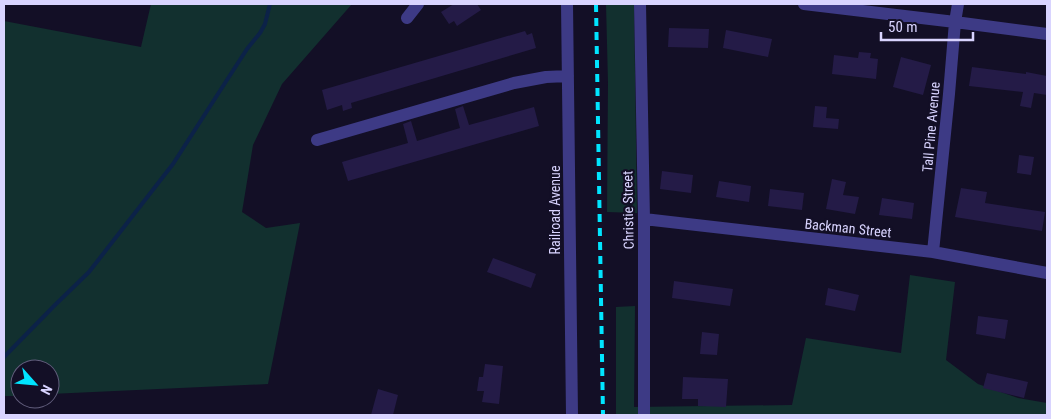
<svg xmlns="http://www.w3.org/2000/svg" width="1051" height="419" font-family="'Roboto Condensed',sans-serif">
  <rect width="100%" height="100%" fill="#130f26"/>
  <!-- green -->
  <path fill="#12302f" d="M151 4H352L282 84 253 145 242 212 266 228 300 223 268 384 50 394V369H20V396H4V21L141 47Z
    M606 4H634L637 213 607 212 608 83Z
    M910 275 955 282 946 360 978 384 1018 398 1047 403V415H616V307L635 306 634 407 792 405 806 338 901 353Z"/>
  <g fill="none" stroke-linecap="round" stroke-linejoin="round">
    <!-- stream -->
    <path stroke="#0c2248" stroke-width="4" d="M4 357 55 305 89 272 173 164 225 83 247 49 260 33 265 24 270 4"/>
  </g>
  <!-- building -->
  <path fill="#241b47" d="M454 4H477L481 10 457 26 454 21 449 24 441 12Z
    M669 28 709 29 708 48 668 47Z
    M726 30 772 39 768 57 723 48Z
    M525 31 527 35 532 33 536 48 351 103 352 108 343 111 342 105 327 110 322 90Z
    M859 52 871 53 870 58 878 59 876 79 832 74 834 55 858 58Z
    M901 57 931 65 923 95 893 87Z
    M972 67 1026 74V72L1047 76V95L1034 93 1031 108 1020 106 1023 92 969 86Z
    M463 106 469 125 534 107 539 126 348 181 342 162 408 143 403 124 411 121 417 141 460 128 455 109Z
    M815 106 827 107 826 118 839 119 838 129 813 127Z
    M1019 155 1034 157 1031 175 1017 173Z
    M662 171 693 175 691 193 660 189Z
    M832 179 846 182 843 195 859 197 855 214 826 209Z
    M719 181 751 186 749 202 716 197Z
    M961 188 987 192 985 203 1045 212 1042 231 955 217Z
    M770 189 804 193 802 210 768 206Z
    M882 198 914 203 912 219 879 215Z
    M493 258 536 274 531 288 487 272Z
    M674 281 733 289 730 306 672 298Z
    M828 288 859 295 855 311 825 305Z
    M978 316 1008 320 1005 339 976 334Z
    M702 332 719 334 717 355 700 354Z
    M485 364 503 366 499 404 482 402 484 391H477L479 377H483Z
    M987 373 1028 382 1024 398 983 388Z
    M683 377 728 379 726 407 698 406V399H682Z
    M378 389 398 395 393 415H371Z"/>
  <g fill="none" stroke-linecap="round" stroke-linejoin="round">
    <!-- minor -->
    <path stroke="#3d3a85" stroke-width="12" d="M567 4 572 415
      M640 4 644 219V415
      M804 4 955 22 1047 34
      M407 18 418 4
      M317 140 514 83 546 77 568 76
      M644 219 933 252 1047 273
      M933 252 949 94 955 22 958 4"/>
    <!-- rail -->
    <path stroke="#00e5ff" stroke-width="4" stroke-dasharray="8 6" stroke-linecap="butt" d="M596 4 603 415"/>
  </g>
  <g text-anchor="middle" stroke-width="4.5" stroke-linejoin="round" paint-order="stroke">
    <!-- street labels -->
    <g font-size="14" fill="#d9d4ff" stroke="#130f26">
      <text transform="translate(931 127) rotate(-85)" y="5">Tall Pine Avenue</text>
      <text transform="translate(555 210) rotate(-90)" y="5">Railroad Avenue</text>
      <text transform="translate(628 210) rotate(-91)" y="5">Christie Street</text>
      <text transform="translate(848 228) rotate(6)" y="5">Backman Street</text>
    </g>
  </g>
  <!-- border -->
  <rect width="1051" height="419" fill="none" stroke="#d9d4ff" stroke-width="10"/>
  <!-- north arrow -->
  <g transform="translate(35 384) rotate(117)"><circle r="24" fill="#130f26" stroke="#625e7d"/>
  <path d="M0-4L9 19L0 12L-9 19Z" fill="#00e5ff"/>
  <text y="-8" font-size="14" font-weight="bold" text-anchor="middle" fill="#d9d4ff">N</text>
  </g>
  <!-- scale -->
  <path d="M881 32v8h92v-8" fill="none" stroke="#d9d4ff" stroke-width="2.5"/>
  <text x="888" y="32" font-size="15" fill="#d9d4ff" stroke="#130f26" stroke-width="4" paint-order="stroke">50 m</text>
</svg>
